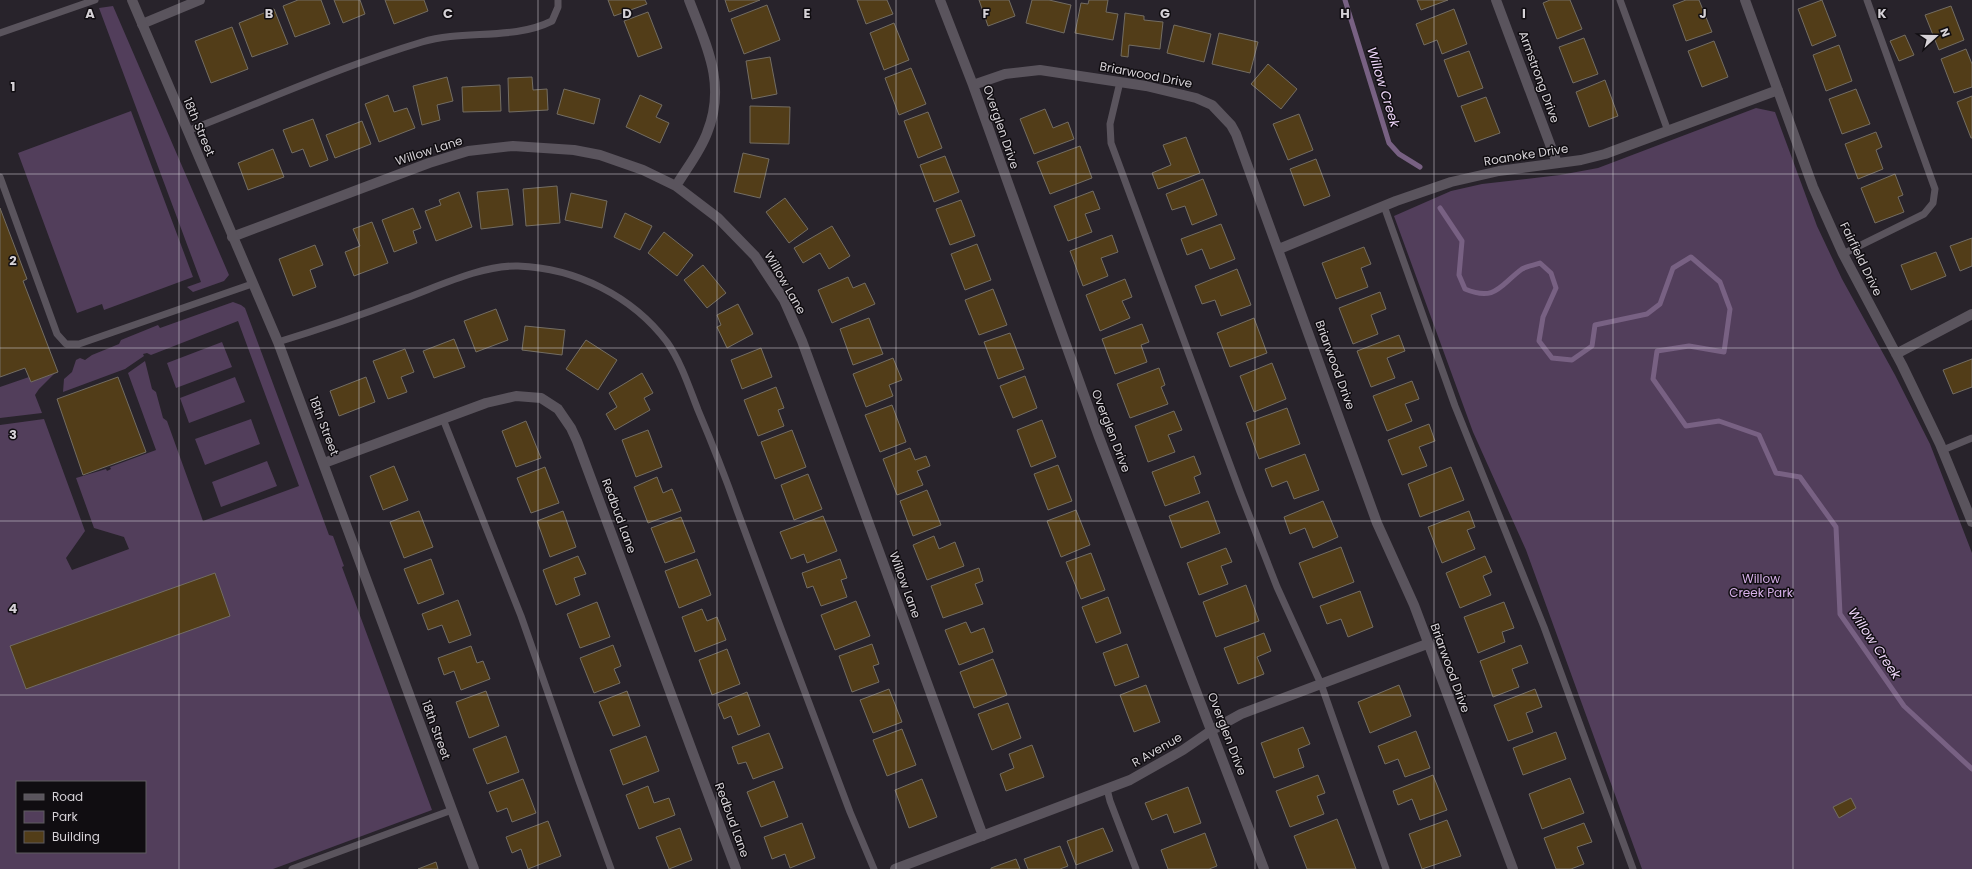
<svg xmlns="http://www.w3.org/2000/svg" width="1972" height="869" font-family="Poppins,sans-serif">
  <rect width="100%" height="100%" fill="#28232b"/>
  <!-- green -->
  <path fill="#523e5b" fill-rule="evenodd" d="M113 6 229 275 224 281 193 292 187 287 201 282 99 8Z
    M1756 108 1775 112 1817 226 1842 279 1895 375 1930 444 1972 553V869H1642L1526 550 1473 432 1394 216 1451 191 1482 184 1560 175 1598 168Z
    M131 111 193 277 104 310 102 304 77 313 18 153Z
    M233 302 241 305 245 308 329 535 333 536 344 566 342 567 432 810 273 869H0V425L44 419 85 531 66 558 72 570 129 549 124 537 94 528 76 478 106 469 107 471 111 469 110 467 156 450 128 373 145 361 152 389 156 392 163 418 167 421 203 521 299 486 238 321 151 355 147 353 143 354 144 356 125 369 63 392 64 379 72 372 76 360 80 358 85 360 92 355 119 344 121 340 158 325 160 328ZM17 782H145V852H17Z
    M222 342 232 367 176 388 167 363Z
    M55 373 39 389 35 395 42 413 0 418V387L29 377 31 382Z
    M235 377 245 402 189 423 180 398Z
    M251 419 260 444 205 465 195 439Z
    M267 461 277 486 221 507 212 482Z"/>
  <g fill="none" stroke-linecap="round" stroke-linejoin="round">
    <!-- stream -->
    <path stroke="#786183" stroke-width="5" d="M1345 0 1389 143 1399 154 1420 167
      M1440 208 1462 241 1459 275 1465 289C1496 302 1500 285 1522 269 1527 266 1535 265 1540 263L1551 273 1556 288 1543 317 1539 341 1552 358 1572 360 1592 346 1595 325 1647 314 1660 304 1673 268 1691 257 1720 282 1730 309 1724 352 1689 346 1657 351 1653 379 1686 426 1719 421 1759 435 1776 473 1800 477 1836 527 1840 614 1904 706 1972 769"/>
  </g>
  <!-- building -->
  <path fill="#523d18" stroke="#736d63" d="M298 0H321L330 24 295 37 283 6Z
    M334 0H360L365 14 343 23Z
    M385 0H424L428 11 394 24Z
    M608 0H645L647 4 614 16Z
    M725 0H760L729 12Z
    M857 0H887L893 14 866 24Z
    M979 0H1009L1015 16 988 26Z
    M1032 0H1049L1071 5 1064 33 1026 23Z
    M1089 0H1108L1106 12 1118 14 1113 40 1075 33 1081 3 1088 4Z
    M1417 0H1448L1421 10Z
    M1550 0H1570L1582 29 1557 39 1543 3Z
    M1686 0H1699L1712 32 1686 41 1673 5Z
    M1822 0 1836 36 1812 46 1798 9Z
    M767 5 780 40 744 54 731 19Z
    M1951 6 1964 40 1939 50 1925 15Z
    M274 9 288 44 252 57 239 23Z
    M1454 9 1467 44 1442 54 1437 40 1424 45 1416 24Z
    M648 12 662 48 638 57 624 21Z
    M1125 13 1144 16V20L1163 22 1160 49 1129 45 1128 57 1121 56Z
    M894 23 909 60 884 70 870 33Z
    M1174 25 1211 34 1204 62 1167 53Z
    M232 27 248 69 211 83 195 41Z
    M1219 33 1258 42 1250 73 1212 64Z
    M1905 35 1914 55 1899 61 1890 41Z
    M1584 38 1598 74 1573 83 1559 47Z
    M1714 41 1728 77 1702 87 1688 51Z
    M1839 45 1852 81 1826 91 1813 55Z
    M1966 49 1972 64V87L1954 93 1941 59Z
    M1469 51 1483 88 1458 97 1444 60Z
    M770 57 777 94 752 99 746 61Z
    M1268 64 1297 89 1281 109 1251 84Z
    M911 68 926 104 899 115 885 78Z
    M447 77 453 101 437 105 440 120 422 125 413 86Z
    M532 77 533 90 547 89 548 110 509 112 508 78Z
    M1605 80 1618 116 1589 127 1576 92Z
    M500 85 501 111 463 112 462 87Z
    M564 89 600 99 594 124 557 114Z
    M1856 89 1870 124 1842 134 1829 99Z
    M388 95 394 112 407 108 415 128 379 142 365 104Z
    M640 95 662 105 656 117 669 123 660 143 626 127Z
    M1972 96V138H1971L1957 102Z
    M1486 97 1500 133 1475 142 1461 106Z
    M750 106 790 107 789 144 750 143Z
    M1045 109 1053 128 1068 122 1074 139 1034 154 1020 119Z
    M928 112 942 148 918 158 904 121Z
    M1299 114 1313 150 1288 160 1273 124Z
    M313 119 328 160 310 167 303 149 292 153 283 130Z
    M362 121 371 144 335 158 326 135Z
    M1876 132 1882 147 1876 150 1883 169 1858 179 1845 144Z
    M1186 137 1200 173 1158 189 1152 173 1171 165 1163 145Z
    M1080 146 1092 178 1050 194 1037 162Z
    M273 149 284 177 248 190 238 163Z
    M743 153 769 159 760 198 734 192Z
    M945 156 959 192 934 202 920 165Z
    M1316 159 1330 196 1304 206 1290 169Z
    M1895 174 1903 195 1898 197 1904 212 1875 223 1861 188Z
    M1203 179 1217 215 1192 225 1185 206 1172 210 1166 194Z
    M557 186 560 223 526 226 523 189Z
    M508 189 513 225 481 229 477 192Z
    M1093 191 1100 209 1085 214 1092 232 1068 241 1054 206Z
    M459 192 472 227 436 241 425 211 441 205 439 200Z
    M571 193 607 201 602 228 565 220Z
    M785 198 808 229 789 243 766 212Z
    M961 200 975 236 950 245 936 209Z
    M0 208 27 279 23 281 58 372 31 382 25 368 0 377Z
    M413 208 421 228 413 231 417 243 394 252 382 220Z
    M625 213 652 226 640 250 614 237Z
    M372 222 388 263 354 276 345 252 360 246 353 229Z
    M1221 224 1235 259 1210 269 1202 249 1187 255 1181 239Z
    M832 226 850 256 829 269 820 253 803 263 794 248Z
    M664 232 693 255 677 276 648 253Z
    M1112 235 1118 252 1101 258 1108 276 1083 286 1070 251Z
    M1972 238V266L1960 271 1950 246Z
    M977 244 991 280 965 290 951 254Z
    M315 245 323 265 310 270 316 287 293 296 279 259Z
    M1364 247 1371 264 1361 268 1368 287 1336 299 1322 263Z
    M1936 252 1946 276 1911 290 1901 265Z
    M703 265 726 293 707 308 684 280Z
    M1237 269 1251 305 1221 316 1215 300 1202 304 1195 286Z
    M848 277 853 288 865 283 875 304 832 323 818 290Z
    M1125 279 1132 297 1122 301 1130 318 1100 331 1086 295Z
    M993 289 1007 325 979 335 965 300Z
    M1380 292 1386 309 1371 315 1378 334 1353 344 1339 308Z
    M738 304 753 334 727 348 717 327 721 325 717 315Z
    M496 309 508 340 476 352 464 321Z
    M869 318 883 354 853 365 840 329Z
    M1254 318 1267 353 1230 367 1217 333Z
    M1142 324 1149 342 1141 345 1147 362 1115 374 1102 339Z
    M525 326 565 330 562 355 522 350Z
    M1010 333 1024 369 998 379 984 342Z
    M1399 335 1405 351 1387 358 1395 378 1371 387 1357 351Z
    M454 339 465 367 434 378 423 351Z
    M586 340 617 360 598 390 566 369Z
    M761 348 772 377 742 389 731 360Z
    M405 349 414 372 401 377 407 392 388 399 373 361Z
    M893 358 902 380 889 385 893 396 866 407 853 374Z
    M1972 359V387L1953 394 1943 370Z
    M1272 363 1286 399 1254 412 1240 376Z
    M1159 368 1165 385 1161 387 1168 404 1130 418 1117 384Z
    M642 373 653 393 644 398 650 410 615 430 606 414 617 407 609 393Z
    M1025 376 1037 408 1013 418 1000 386Z
    M118 377 146 452 83 475 57 399Z
    M366 377 375 402 339 416 330 391Z
    M1412 381 1419 399 1405 404 1412 421 1387 431 1373 396Z
    M776 387 784 408 778 410 784 426 758 436 744 400Z
    M892 405 906 442 880 452 865 415Z
    M1287 408 1300 444 1259 459 1246 423Z
    M1174 411 1182 430 1168 435 1175 452 1148 462 1135 426Z
    M1042 420 1056 457 1031 467 1017 430Z
    M526 421 541 458 516 467 502 431Z
    M1429 424 1435 441 1419 447 1427 466 1402 475 1388 440Z
    M648 430 662 467 636 477 622 440Z
    M792 430 806 467 775 479 761 442Z
    M910 448 915 460 926 456 930 466 917 471 923 485 897 495 883 459Z
    M1305 454 1319 490 1294 499 1287 481 1272 487 1265 469Z
    M1194 456 1201 474 1194 477 1200 493 1165 506 1152 472Z
    M1058 465 1072 501 1048 510 1034 474Z
    M394 466 408 500 383 510 370 476Z
    M545 467 559 503 531 513 517 478Z
    M1451 467 1464 500 1420 517 1408 484Z
    M808 474 822 509 794 520 781 485Z
    M657 477 663 493 672 489 681 511 648 523 634 487Z
    M927 490 941 525 913 536 900 501Z
    M1208 501 1220 533 1181 548 1169 516Z
    M1323 501 1338 537 1313 548 1305 528 1290 534 1284 517Z
    M1076 510 1090 545 1061 557 1047 521Z
    M419 511 433 547 404 558 390 522Z
    M563 511 576 547 550 557 537 521Z
    M1469 511 1475 527 1467 530 1475 549 1442 563 1428 527Z
    M823 516 837 551 807 563 804 554 791 559 780 532Z
    M681 517 695 552 665 563 651 528Z
    M934 536 939 549 955 542 964 566 927 580 913 545Z
    M1341 547 1354 582 1313 598 1299 563Z
    M1226 548 1232 562 1221 566 1228 584 1199 595 1187 563Z
    M1091 553 1105 590 1081 599 1066 562Z
    M578 556 586 574 574 578 580 595 556 605 543 570Z
    M1485 556 1492 572 1483 576 1491 595 1460 608 1446 573Z
    M431 559 444 594 418 604 404 569Z
    M697 559 711 595 679 608 665 571Z
    M840 559 847 578 841 580 847 597 821 606 813 586 807 588 802 573Z
    M979 568 983 581 975 584 983 604 943 618 931 586Z
    M215 573 230 616 26 689 10 646Z
    M1246 585 1259 621 1216 637 1203 602Z
    M1360 591 1373 627 1348 637 1341 619 1327 624 1320 606Z
    M1108 597 1121 633 1096 643 1082 607Z
    M458 600 471 635 449 643 442 625 428 630 422 614Z
    M856 601 870 636 835 650 821 615Z
    M597 602 610 637 580 648 567 614Z
    M1504 602 1514 628 1502 632 1505 642 1478 653 1464 617Z
    M702 609 707 621 717 617 726 640 695 652 682 617Z
    M966 622 971 633 984 628 993 652 959 665 945 630Z
    M1264 633 1271 651 1257 657 1264 674 1238 684 1224 648Z
    M872 644 879 664 873 666 879 682 852 692 839 656Z
    M1127 644 1139 677 1115 686 1103 653Z
    M613 645 621 666 614 669 620 683 594 693 580 658Z
    M1521 645 1528 663 1512 669 1519 687 1493 697 1480 661Z
    M471 646 477 663 483 661 490 679 461 690 454 671 444 675 438 658Z
    M727 649 740 684 712 695 699 660Z
    M993 659 1007 695 974 708 960 672Z
    M1146 685 1160 722 1134 732 1120 695Z
    M1399 685 1411 716 1370 733 1358 702Z
    M889 689 902 722 873 733 860 700Z
    M1535 689 1542 707 1526 713 1533 732 1508 741 1494 705Z
    M486 691 499 726 469 738 456 702Z
    M627 691 640 726 613 736 599 702Z
    M747 692 760 726 738 735 731 716 724 719 718 704Z
    M1008 703 1021 738 992 750 978 714Z
    M1303 727 1310 744 1298 749 1304 767 1274 778 1261 743Z
    M902 729 916 765 887 776 873 740Z
    M1416 731 1430 768 1405 777 1398 759 1385 764 1378 746Z
    M1556 732 1566 759 1523 775 1513 748Z
    M769 733 783 768 753 779 746 762 738 764 732 747Z
    M506 736 519 772 487 784 473 749Z
    M646 736 659 771 623 785 610 750Z
    M1032 745 1044 777 1006 791 1000 774 1014 768 1009 754Z
    M1318 775 1325 793 1317 796 1324 814 1290 827 1276 791Z
    M1433 775 1447 810 1420 820 1412 799 1398 805 1393 791Z
    M1570 778 1584 813 1542 829 1529 794Z
    M523 779 536 813 512 822 507 808 497 812 489 792Z
    M922 779 937 817 909 828 895 790Z
    M774 781 788 817 761 827 747 792Z
    M648 786 654 803 669 798 675 815 639 829 626 795Z
    M1188 787 1201 823 1174 833 1167 814 1152 820 1145 803Z
    M1851 798 1856 808 1839 818 1833 807Z
    M1337 819 1356 869H1307L1294 836Z
    M1447 820 1461 856 1422 869 1409 834Z
    M548 821 561 856 528 869 521 849 512 853 506 837Z
    M802 823 815 858 790 868 785 854 772 859 764 837Z
    M1584 823 1592 842 1577 847 1584 864 1571 869H1556L1544 838Z
    M680 828 692 860 669 869 656 837Z
    M1103 828 1113 851 1076 865 1067 841Z
    M1205 833 1217 866 1209 869H1168L1161 850Z
    M1060 846 1068 866 1060 869H1028L1024 859Z
    M1016 859 1020 869H991V868Z
    M436 862 438 869H418Z"/>
  <g fill="none" stroke-linecap="round" stroke-linejoin="round">
    <!-- lane -->
    <path stroke="#5a545d" stroke-width="7" d="M1620 0 1668 131
      M0 33 95 0
      M1120 82 1110 124 1111 143 1240 492 1277 587 1321 684 1386 869
      M187 131C265 101 342 66 422 42 464 29 512 41 552 21L558 7V0
      M0 177 57 334 66 344H79L252 284
      M1384 206 1455 406 1544 627 1633 869
      M1843 254 1924 214 1933 203 1935 189 1867 0
      M278 342C321 329 364 314 406 298 439 286 482 265 518 266 576 268 632 296 667 342 681 362 689 387 698 410 712 443 725 476 737 510 774 611 812 711 850 812L874 869
      M443 419 521 616 579 781 611 869
      M1943 450 1972 438
      M1107 789 1110 801 1136 869
      M292 869 452 810"/>
    <!-- street -->
    <path stroke="#5a545d" stroke-width="10" d="M940 0 973 85 1099 437 1264 869
      M1496 0 1557 163
      M1745 0 1813 187 1843 254 1902 365 1940 444 1972 522
      M142 24 200 0
      M973 85 1005 74 1040 70 1146 86 1196 98 1212 105 1231 125 1236 134 1377 523 1414 605 1513 869
      M676 186C686 169 700 152 707 133 727 84 706 45 689 0
      M232 237 429 163 468 151 513 146 574 150 600 155 643 170 676 186 718 218 755 256 784 300 802 341 983 836
      M1279 249 1396 201 1451 182 1499 171 1581 160 1605 154 1778 90
      M1896 354 1972 314
      M324 463 486 403 516 396 541 398 558 409 571 428 577 441 736 869
      M895 869 1130 780 1183 750 1212 730 1241 714 1427 644"/>
    <!-- secondary -->
    <path stroke="#5a545d" stroke-width="10" d="M132 0 278 342 474 869"/>
  </g>
  <!-- grid -->
  <path fill="none" stroke="#d6d2d7" stroke-width="1" stroke-opacity="0.55" d="M179 0V869M359 0V869M538 0V869M717 0V869M896 0V869M1076 0V869M1255 0V869M1434 0V869M1613 0V869M1793 0V869M0 174H1972M0 348H1972M0 521H1972M0 695H1972"/>
  <g text-anchor="middle" stroke-width="3" stroke-linejoin="round" paint-order="stroke">
    <!-- street labels -->
    <g font-size="12" fill="#d6d2d7" stroke="#100d11">
      <text transform="translate(1146 75) rotate(11)" y="4">Briarwood Drive</text>
      <text transform="translate(1539 77) rotate(70)" y="4">Armstrong Drive</text>
      <text transform="translate(199 127) rotate(67)" y="4">18th Street</text>
      <text transform="translate(1001 127) rotate(71)" y="4">Overglen Drive</text>
      <text transform="translate(429 151) rotate(-18)" y="4">Willow Lane</text>
      <text transform="translate(1526 155) rotate(-9)" y="4">Roanoke Drive</text>
      <text transform="translate(1861 259) rotate(64)" y="4">Fairfield Drive</text>
      <text transform="translate(785 283) rotate(60)" y="4">Willow Lane</text>
      <text transform="translate(1335 365) rotate(70)" y="4">Briarwood Drive</text>
      <text transform="translate(324 426) rotate(69)" y="4">18th Street</text>
      <text transform="translate(1111 431) rotate(69)" y="4">Overglen Drive</text>
      <text transform="translate(619 516) rotate(70)" y="4">Redbud Lane</text>
      <text transform="translate(905 585) rotate(70)" y="4">Willow Lane</text>
      <text transform="translate(1450 668) rotate(70)" y="4">Briarwood Drive</text>
      <text transform="translate(436 730) rotate(70)" y="4">18th Street</text>
      <text transform="translate(1227 734) rotate(69)" y="4">Overglen Drive</text>
      <text transform="translate(1157 750) rotate(-30)" y="4">R Avenue</text>
      <text transform="translate(732 820) rotate(70)" y="4">Redbud Lane</text>
    </g>
    <!-- park labels -->
    <g font-size="12" fill="#d8b1ea" stroke="#100d11">
      <text x="1761" y="583">Willow<tspan x="1761" dy="14">Creek Park</tspan></text>
    </g>
    <!-- water labels -->
    <g font-size="13" font-style="italic" fill="#eed6f9" stroke="#100d11">
      <text transform="translate(1384 87) rotate(73)" y="5">Willow Creek</text>
      <text transform="translate(1875 643) rotate(56)" y="5">Willow Creek</text>
    </g>
  </g>
  <g font-size="13" text-anchor="middle" font-weight="bold" fill="#d6d2d7" stroke="#100d11" stroke-width="3" stroke-linejoin="round" paint-order="stroke">
    <text x="90" y="18">A</text>
    <text x="269" y="18">B</text>
    <text x="448" y="18">C</text>
    <text x="627" y="18">D</text>
    <text x="807" y="18">E</text>
    <text x="986" y="18">F</text>
    <text x="1165" y="18">G</text>
    <text x="1345" y="18">H</text>
    <text x="1524" y="18">I</text>
    <text x="1703" y="18">J</text>
    <text x="1882" y="18">K</text>
    <text x="13" y="91">1</text>
    <text x="13" y="265">2</text>
    <text x="13" y="439">3</text>
    <text x="13" y="613">4</text>
  </g>
  <!-- legend -->
  <rect x="16" y="781" width="130" height="72" fill="#100d11" stroke="#5f5c60"/>
  <rect x="24" y="794" width="20" height="6" fill="#5a545d" stroke="#5f5c60"/>
  <text x="52" y="801" font-size="12" fill="#d6d2d7">Road</text>
  <rect x="24" y="811" width="20" height="12" fill="#523e5b" stroke="#5f5c60"/>
  <text x="52" y="821" font-size="12" fill="#d6d2d7">Park</text>
  <rect x="24" y="831" width="20" height="12" fill="#523d18" stroke="#5f5c60"/>
  <text x="52" y="841" font-size="12" fill="#d6d2d7">Building</text>
  <!-- north arrow -->
  <g transform="translate(1936 36) rotate(69)" stroke="#100d11" stroke-width="3" paint-order="stroke">
  <path d="M0-3L7 15L0 10L-7 15Z" fill="#d6d2d7"/>
  <text y="-6" font-size="11" font-weight="bold" text-anchor="middle" fill="#d6d2d7">N</text>
  </g>
</svg>
